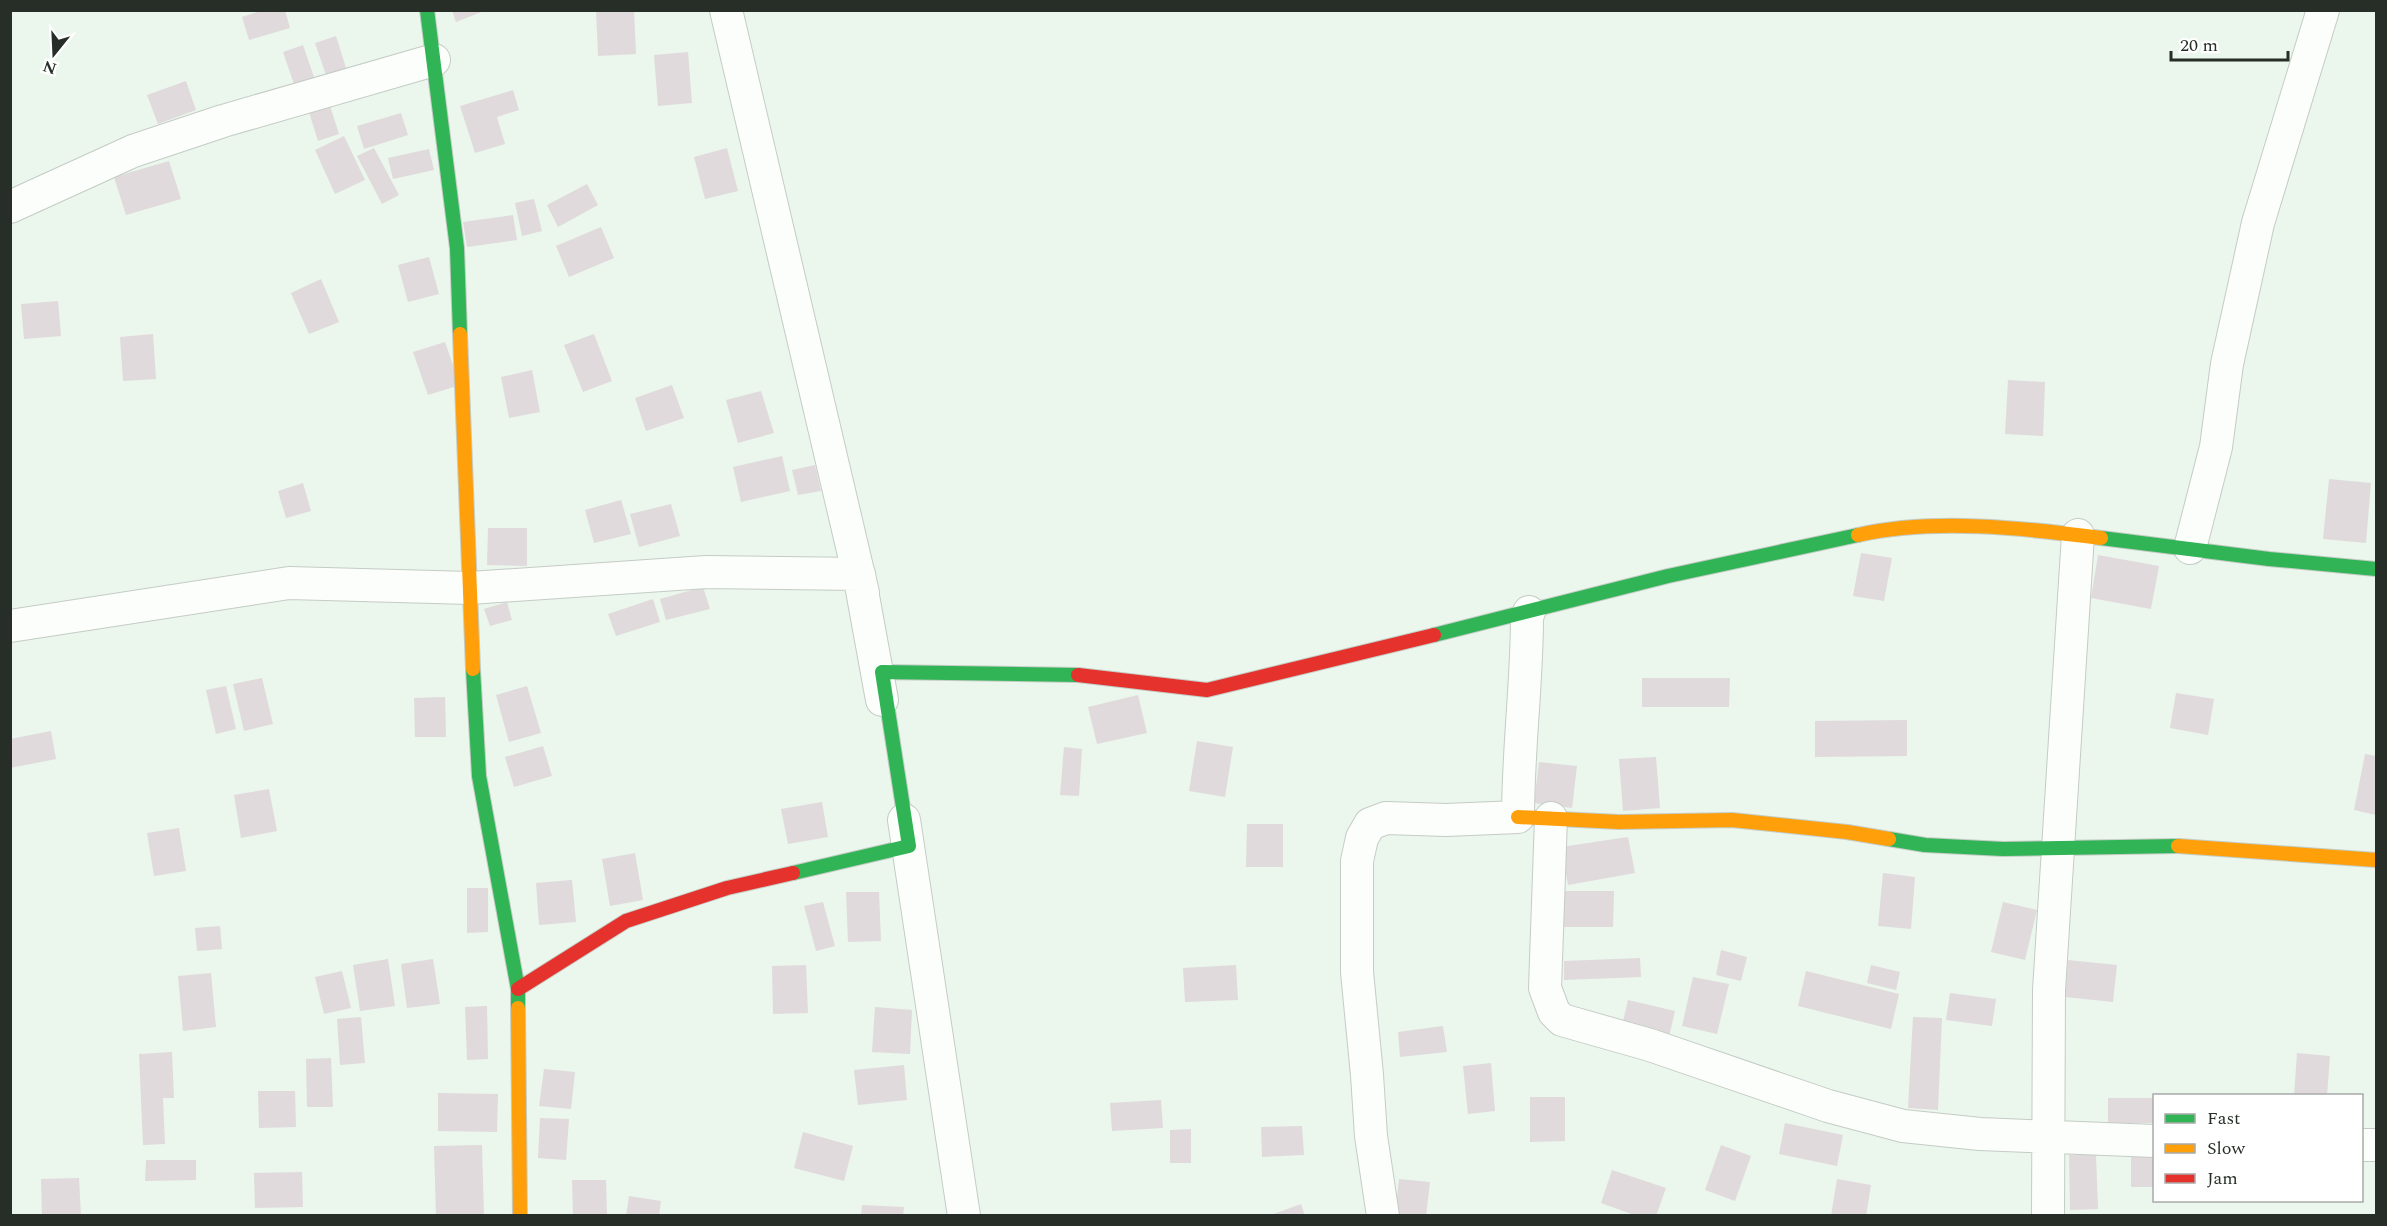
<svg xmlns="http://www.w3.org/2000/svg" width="2387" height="1226" font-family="Spectral,serif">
  <rect width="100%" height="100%" fill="#ebf6ec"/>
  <!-- building -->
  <path fill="#e0dadd" d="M264 10H285L290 28 249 40 242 17Z
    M452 10H484V11L456 22Z
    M596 10H634L636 54 598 56Z
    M336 36 346 68 326 75 315 43Z
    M303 45 315 80 295 87 283 52Z
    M688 52 692 103 658 106 654 55Z
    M186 81 196 110 158 124 147 95Z
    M513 90 519 110 497 117 505 144 475 153 460 106Z
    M329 103 339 134 318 141 308 109Z
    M401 113 408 135 364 149 357 126Z
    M344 136 365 180 335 194 315 150Z
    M374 148 399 195 382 204 357 156Z
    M727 148 738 191 705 199 694 157Z
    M429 149 434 170 393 179 388 158Z
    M169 161 181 199 126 215 114 177Z
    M587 184 598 205 558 227 547 205Z
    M534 199 542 231 522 236 515 203Z
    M513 215 517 240 467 247 463 222Z
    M601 227 614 258 569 277 556 246Z
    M429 257 439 294 408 302 398 265Z
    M321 279 339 322 309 334 291 293Z
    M58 301 61 336 24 339 21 304Z
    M153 334 156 379 123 381 120 337Z
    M594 334 612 381 583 392 564 345Z
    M445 342 460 385 428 395 413 352Z
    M532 370 540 412 509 418 501 377Z
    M2008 380 2045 382 2043 436 2005 434Z
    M672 385 684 418 646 431 635 398Z
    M761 391 774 433 738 443 726 400Z
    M782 456 790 491 741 502 733 467Z
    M815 465 821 491 798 495 792 470Z
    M2329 479 2371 483 2366 543 2323 539Z
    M303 483 311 511 286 518 278 491Z
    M621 500 631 534 594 543 585 510Z
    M671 504 680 536 639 547 630 514Z
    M488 528H527V566L487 565Z
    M1861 553 1892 558 1884 601 1853 596Z
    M2098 555 2159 566 2151 609 2091 598Z
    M703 587 710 609 666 620 660 599Z
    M653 599 660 622 616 636 608 614Z
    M507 602 512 620 490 626 484 609Z
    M262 678 273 724 244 731 233 684Z
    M1642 678H1730L1729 707H1642Z
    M226 686 236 729 216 734 206 690Z
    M527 686 541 733 509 742 496 695Z
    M2176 693 2214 699 2208 735 2170 728Z
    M1138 695 1147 733 1097 744 1088 707Z
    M445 697 446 737H415L414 698Z
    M1907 720V756L1815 757V721Z
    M51 731 56 759 10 768V739Z
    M1197 741 1233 747 1225 797 1189 791Z
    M543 746 552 776 514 787 505 757Z
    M1064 747 1082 749 1079 796 1060 795Z
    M2365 754 2376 756V815L2354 810Z
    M1656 757 1660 808 1623 811 1619 759Z
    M1539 762 1577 766 1572 808 1534 803Z
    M269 789 277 831 241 838 234 795Z
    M822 802 828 837 788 844 781 809Z
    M1247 824H1283V867H1246Z
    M179 828 186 871 154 876 147 833Z
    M1628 837 1635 873 1568 885 1561 847Z
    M635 853 643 900 610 906 602 859Z
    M1883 873 1915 877 1911 929 1878 926Z
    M572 880 576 922 539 925 536 883Z
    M467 888H488V932L467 933Z
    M1562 891H1614L1613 927H1562Z
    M846 892H879L881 941 848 942Z
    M823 902 835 946 816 951 804 906Z
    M2003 902 2037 910 2025 960 1991 952Z
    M220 926 222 949 197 951 195 928Z
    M1721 950 1747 957 1741 981 1716 975Z
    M1640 958 1641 977 1564 980V961Z
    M388 959 395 1006 360 1011 353 965Z
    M433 959 440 1004 407 1008 401 964Z
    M2068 960 2117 965 2113 1002 2065 997Z
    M806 965 808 1013 773 1014 772 966Z
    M1236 965 1238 1000 1185 1002 1183 968Z
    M1871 965 1900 972 1896 990 1867 983Z
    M342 971 351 1008 324 1014 315 977Z
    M1806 971 1899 994 1891 1029 1798 1006Z
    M211 973 216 1027 183 1031 178 976Z
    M1693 977 1729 984 1717 1034 1682 1026Z
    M1950 993 1996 999 1992 1026 1946 1020Z
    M1628 1000 1675 1011 1668 1041 1621 1030Z
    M487 1006 488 1059 467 1060 465 1007Z
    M875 1007 912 1010 910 1054 872 1052Z
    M361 1017 365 1063 340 1065 337 1019Z
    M1913 1017 1942 1018 1938 1110 1908 1108Z
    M1443 1026 1447 1052 1400 1057 1398 1032Z
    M172 1052 174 1098H163L165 1144 143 1145 139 1054Z
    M2297 1053 2330 1056 2327 1096H2294Z
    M331 1058 333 1107H307L306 1059Z
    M1491 1063 1495 1111 1468 1114 1463 1066Z
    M904 1065 907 1100 858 1105 854 1070Z
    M544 1069 575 1072 571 1109 539 1106Z
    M258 1091H295L296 1127 259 1128Z
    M438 1093 498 1094 497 1132 438 1131Z
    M1530 1097H1565V1141L1530 1142Z
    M2108 1098H2154V1123H2108Z
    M1161 1100 1163 1128 1112 1131 1110 1103Z
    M540 1118 569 1119 566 1160 538 1158Z
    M1785 1123 1843 1135 1837 1166 1779 1154Z
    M1302 1126 1304 1155 1262 1157 1261 1127Z
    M1191 1129V1163H1170V1130Z
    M803 1132 853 1146 844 1181 794 1168Z
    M482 1145 484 1216H436L434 1146Z
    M1721 1145 1751 1156 1735 1201 1705 1190Z
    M2069 1155H2096L2098 1209 2070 1210Z
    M2154 1155V1187H2131V1156Z
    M146 1160H196V1180L145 1181Z
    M1612 1170 1666 1188 1656 1216H1637L1601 1203Z
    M302 1172 303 1207 255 1208 254 1173Z
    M79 1178 81 1216H42L41 1179Z
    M1399 1179 1430 1182 1426 1216H1395Z
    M1837 1179 1871 1185 1866 1216H1831Z
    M572 1180H606L607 1216H573Z
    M629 1196 661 1201 659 1216H626Z
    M1301 1204 1305 1216H1271V1215Z
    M862 1205 904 1207 903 1216H861Z"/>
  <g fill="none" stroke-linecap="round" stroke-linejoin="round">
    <!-- street casing -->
    <g stroke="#c4ccc5" stroke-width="34">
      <path id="street" d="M726 10 863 593
        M10 207 133 151 223 121 434 60
        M2190 548 2216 447 2227 364 2258 223 2323 10
        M10 626 289 583 470 588 706 572 859 574 882 700
        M1551 818 1545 988 1554 1012 1562 1020 1650 1045 1828 1106 1903 1126 1980 1134 2154 1141
        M904 820 964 1216
        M2362 1145H2376
        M1383 1216 1371 1136 1367 1075 1357 972V861L1362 838 1370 824 1386 818 1446 820 1518 817C1518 750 1527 683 1527 617L1529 612
        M2048 1216 2049 990 2078 535"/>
    </g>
    <!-- fast casing -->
    <g stroke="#c4ccc5" stroke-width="16">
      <path id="fast" d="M427 10 457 248 460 334
        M2101 538 2269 559 2376 569
        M1434 635 1668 576 1858 535
        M473 669 479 776 518 989V1008
        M1889 839 1925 845 2003 849 2178 846
        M793 873 909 846 882 672 1078 675"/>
    </g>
    <!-- slow casing -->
    <g stroke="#c4ccc5" stroke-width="16">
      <path id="slow" d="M460 334 473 669
        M1858 535C1934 518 2024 528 2101 538
        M1518 817 1619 822 1732 820 1847 832 1889 839
        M2178 846 2376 860
        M518 1008 520 1216"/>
    </g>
    <!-- jam casing -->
    <g stroke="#c4ccc5" stroke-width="16">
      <path id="jam" d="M1078 675 1207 690 1434 635
        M518 989 626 921 727 888 793 873"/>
    </g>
    <!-- street -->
    <use href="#street" stroke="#fcfefc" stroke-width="32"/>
    <!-- fast -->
    <use href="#fast" stroke="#30b455" stroke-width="14"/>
    <!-- slow -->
    <use href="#slow" stroke="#ff9f0a" stroke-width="14"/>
    <!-- jam -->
    <use href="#jam" stroke="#e5322d" stroke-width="14"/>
  </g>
  <!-- border -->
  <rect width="2387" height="1226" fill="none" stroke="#262e27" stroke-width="24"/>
  <!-- legend -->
  <rect x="2153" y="1094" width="210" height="108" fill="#ffffff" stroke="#a8aba9" stroke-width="1.5"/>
  <rect x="2165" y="1114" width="30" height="9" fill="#30b455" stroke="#a8aba9" stroke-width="1.5"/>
  <text x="2207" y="1124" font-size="18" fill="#262e27">Fast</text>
  <rect x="2165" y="1144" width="30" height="9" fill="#ff9f0a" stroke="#a8aba9" stroke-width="1.5"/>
  <text x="2207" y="1154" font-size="18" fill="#262e27">Slow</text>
  <rect x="2165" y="1174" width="30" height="9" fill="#e5322d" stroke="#a8aba9" stroke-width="1.5"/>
  <text x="2207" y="1184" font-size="18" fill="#262e27">Jam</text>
  <!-- north arrow -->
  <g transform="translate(54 54) rotate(198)" stroke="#ffffff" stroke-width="4.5" paint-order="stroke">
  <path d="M0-4.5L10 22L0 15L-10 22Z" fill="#262e27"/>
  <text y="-9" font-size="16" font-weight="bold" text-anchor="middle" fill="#262e27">N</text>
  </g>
  <!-- scale -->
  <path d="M2171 51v9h117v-9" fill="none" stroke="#262e27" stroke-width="3"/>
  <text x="2180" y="51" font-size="18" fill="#262e27" stroke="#ffffff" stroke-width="4.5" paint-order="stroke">20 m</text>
</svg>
